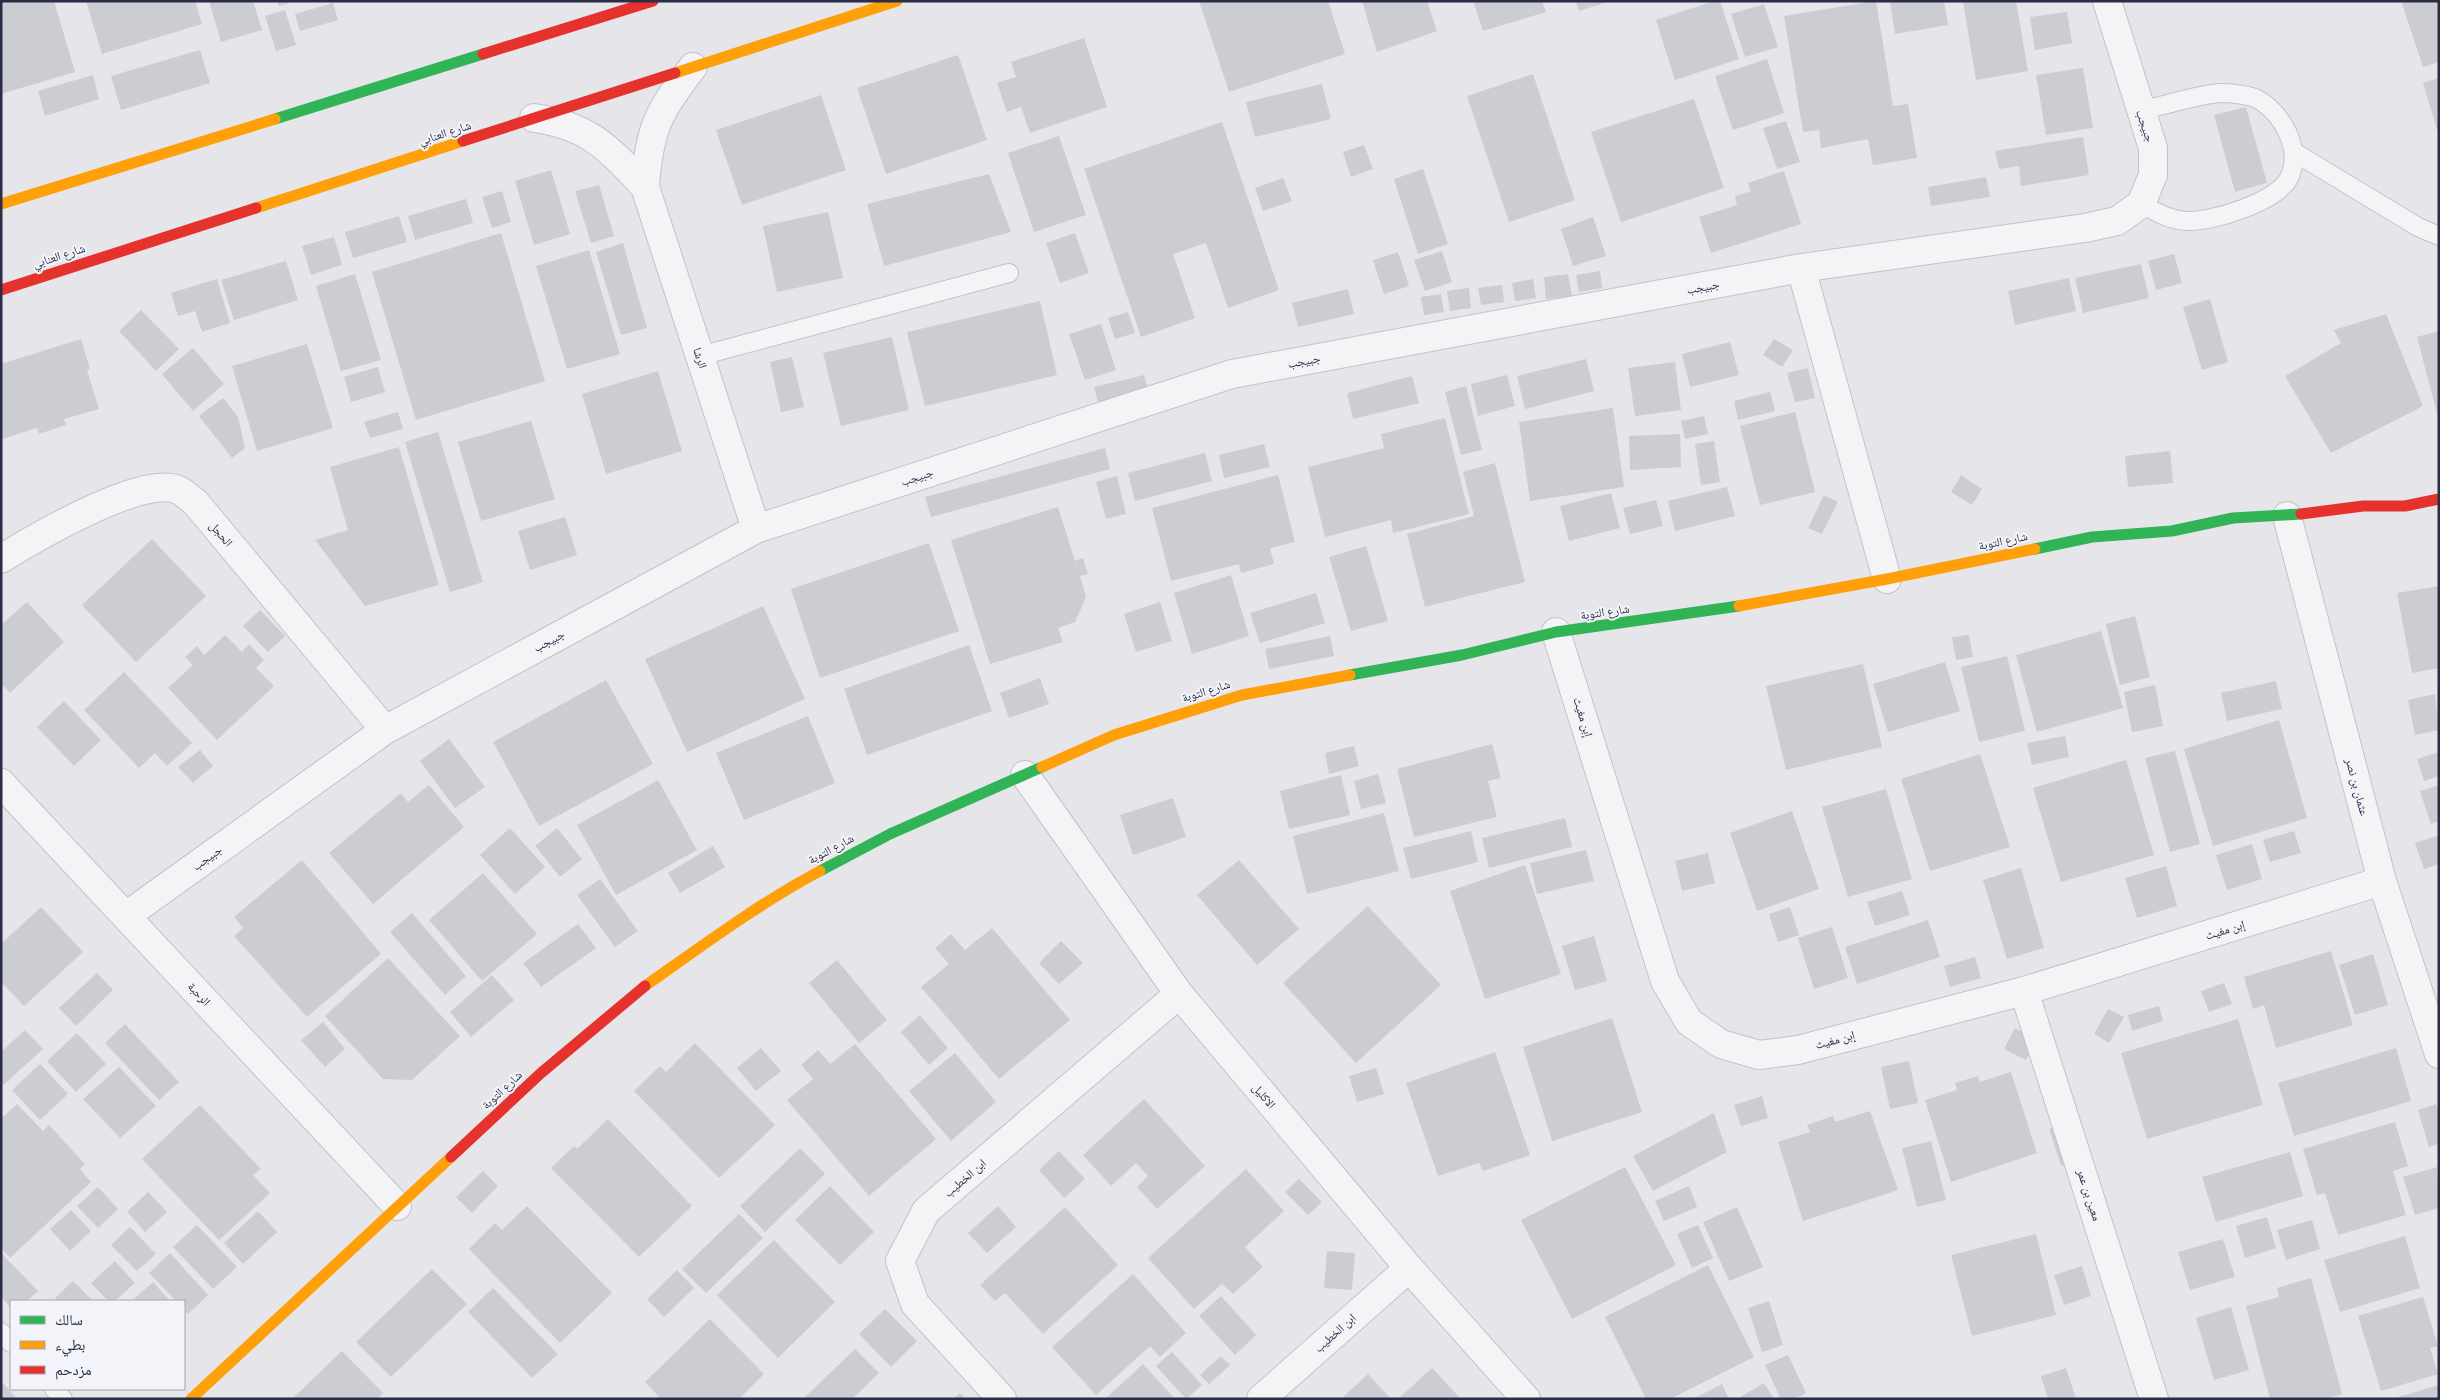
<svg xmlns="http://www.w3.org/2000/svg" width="2440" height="1400" font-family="'Fira Sans Condensed','Noto Naskh Arabic',sans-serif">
  <rect width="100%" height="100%" fill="#e5e5ea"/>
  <!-- building -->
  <path fill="#cccdd2" d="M1 1H54L75 72 1 94Z
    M86 1H195L202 24 102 54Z
    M209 1H253L262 30 221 42Z
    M277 1H292V2L279 6Z
    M1199 1H1328L1345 54 1229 92Z
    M1362 1H1427L1437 31 1377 52Z
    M1473 1H1542L1546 12 1483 31Z
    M1576 1H1608V2L1579 11Z
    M1715 1H1720L1739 59 1675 80 1656 20Z
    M1876 1 1893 106 1908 104 1917 158 1873 165 1868 139 1821 148 1819 130 1803 132 1784 16Z
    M1890 1H1944L1948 25 1895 34Z
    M1963 1H2016L2028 71 1976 80Z
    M2401 1H2439V62L2423 67Z
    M333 3 338 20 300 31 295 14Z
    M1764 4 1778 47 1745 57 1731 14Z
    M285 10 296 45 276 51 265 16Z
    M2067 12 2072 43 2035 50 2030 17Z
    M1084 38 1107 107 1030 133 1021 107 1007 112 997 83 1016 77 1011 62Z
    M200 50 210 83 121 110 111 76Z
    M958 55 987 140 886 174 857 88Z
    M1767 59 1784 113 1733 130 1715 76Z
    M2083 68 2093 128 2046 135 2036 75Z
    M1533 74 1575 200 1509 222 1467 96Z
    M93 75 99 99 45 116 38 91Z
    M2439 78V133H2438L2423 83Z
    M1322 84 1331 119 1255 137 1246 102Z
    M821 95 846 170 742 205 716 130Z
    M1694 99 1724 188 1621 222 1591 132Z
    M2246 107 2267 183 2235 192 2214 115Z
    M1786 121 1800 162 1777 169 1763 128Z
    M1222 122 1279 290 1228 308 1206 243 1173 254 1195 318 1141 337 1084 169Z
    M1059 136 1086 215 1034 232 1008 153Z
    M2083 137 2089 175 2021 186 2019 166 1999 169 1995 151Z
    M1364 145 1373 169 1351 177 1343 152Z
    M1423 169 1448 244 1418 254 1394 179Z
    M551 170 570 234 534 245 515 181Z
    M1784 171 1801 224 1711 253 1699 217 1737 205 1735 196 1751 191 1748 183Z
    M989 174 1011 232 884 266 867 204Z
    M1986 177 1990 197 1931 206 1928 187Z
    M1283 178 1292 201 1263 211 1255 188Z
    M599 185 614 236 591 243 575 191Z
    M502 191 511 222 492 228 482 197Z
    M466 199 473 223 415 240 408 216Z
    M828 212 843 278 777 292 763 226Z
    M399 216 407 242 353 258 345 232Z
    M1593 217 1606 256 1573 266 1561 229Z
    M501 233 545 381 416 420 372 272Z
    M1075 233 1089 273 1060 283 1046 243Z
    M334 237 342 265 311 275 302 246Z
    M623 243 647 328 621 335 596 252Z
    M589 250 620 354 567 369 536 266Z
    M1442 251 1452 282 1425 291 1414 260Z
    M1398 252 1409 286 1384 294 1373 260Z
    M2174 254 2182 283 2156 290 2148 261Z
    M286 261 298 300 234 320 221 280Z
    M2141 264 2149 298 2083 313 2075 278Z
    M1600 271 1602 288 1579 292 1576 275Z
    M355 274 381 360 341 371 316 286Z
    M1568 274 1572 296 1546 299 1544 277Z
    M2069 278 2076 311 2015 325 2008 291Z
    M217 279 230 323 202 332 195 311 178 316 171 293Z
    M1533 279 1536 298 1515 301 1512 283Z
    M1502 285 1504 302 1481 305 1478 288Z
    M1469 288 1471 308 1450 311 1447 291Z
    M1348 289 1354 314 1298 327 1292 303Z
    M1441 294 1444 312 1424 315 1421 297Z
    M2210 299 2228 362 2202 370 2183 307Z
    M1040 301 1057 375 925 406 907 332Z
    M141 310 179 349 156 371 119 331Z
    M1128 312 1135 333 1115 339 1108 318Z
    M2386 314 2423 406 2331 453 2285 376 2341 343 2334 330Z
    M1101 324 1116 370 1085 380 1069 334Z
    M2439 331V417H2438L2417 337Z
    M892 337 909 410 841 426 823 353Z
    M81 339 90 369 87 370 99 409 64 419 66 425 39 434 37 428 2 439 1 364Z
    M1774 339 1793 350 1782 367 1763 355Z
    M1730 342 1739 375 1690 387 1682 354Z
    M307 344 333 428 257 451 232 366Z
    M193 348 224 384 193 411 162 374Z
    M792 357 804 407 781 412 770 362Z
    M1586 359 1594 391 1525 409 1517 376Z
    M1675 362 1681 410 1635 416 1628 368Z
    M378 367 385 392 351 402 344 377Z
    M1808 368 1815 398 1795 402 1787 373Z
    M658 371 682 451 606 474 582 394Z
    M1144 375 1149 394 1099 406 1094 387Z
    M1507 375 1515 406 1478 416 1471 384Z
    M1412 376 1419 403 1353 419 1347 393Z
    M1466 386 1482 450 1461 455 1445 392Z
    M1770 392 1775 411 1738 420 1734 401Z
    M223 398 238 417 245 448 232 458 199 416Z
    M1613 408 1624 487 1530 501 1519 422Z
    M398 412 403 429 370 438 364 422Z
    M1795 412 1815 492 1760 505 1740 426Z
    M1704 416 1708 434 1685 439 1681 421Z
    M1445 418 1469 514 1393 533 1391 520 1325 537 1308 467 1384 448 1381 434Z
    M531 421 555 499 481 521 458 442Z
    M438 432 483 582 450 592 405 442Z
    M1680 434 1681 467 1630 470 1629 436Z
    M1714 441 1720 482 1701 485 1695 444Z
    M1264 444 1270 467 1224 478 1219 455Z
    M399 447 439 585 365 606 315 540 348 530 330 467Z
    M1105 448 1110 469 931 517 925 497Z
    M2170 451 2173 483 2128 487 2125 456Z
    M1205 453 1212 481 1135 501 1128 473Z
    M1495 463 1525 582 1425 607 1407 534 1474 516 1463 472Z
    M1278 475 1295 542 1270 548 1274 564 1241 573 1239 564 1171 581 1152 508Z
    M1961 475 1982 489 1972 505 1951 492Z
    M1117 476 1126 514 1106 519 1096 482Z
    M1727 487 1735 516 1675 531 1668 501Z
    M1611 493 1620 528 1569 541 1560 506Z
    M1824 495 1838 502 1822 534 1808 528Z
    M1656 500 1663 526 1630 534 1623 508Z
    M1058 507 1075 561 1083 558 1088 574 1080 576 1086 597 1075 622 1058 628 1063 642 990 664 951 540Z
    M565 517 577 555 530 570 518 531Z
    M152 539 206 596 136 662 82 605Z
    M929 543 959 631 820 678 791 589Z
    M1366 546 1388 621 1351 631 1329 557Z
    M1231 575 1249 636 1192 654 1174 593Z
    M2439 586V668L2412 673 2397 593Z
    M1316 593 1325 623 1260 643 1250 613Z
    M27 602 64 642 10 693 1 683V625Z
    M1160 602 1172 641 1136 652 1124 614Z
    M763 606 805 699 687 752 645 659Z
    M260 610 285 636 268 652 243 626Z
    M2135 616 2150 677 2120 685 2106 624Z
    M2101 631 2123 708 2037 732 2016 655Z
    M225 635 242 652 249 644 264 660 256 668 274 686 217 740 168 688 193 665 185 657 197 646 204 655Z
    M1969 635 1973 657 1956 660 1952 637Z
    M1330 636 1334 656 1269 669 1265 649Z
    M969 645 992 711 867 755 844 689Z
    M2007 656 2025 731 1979 742 1961 667Z
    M1945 662 1960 711 1888 732 1873 684Z
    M1863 664 1882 747 1786 770 1766 686Z
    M124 672 192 743 167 766 155 753 139 768 84 710Z
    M1040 678 1049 704 1009 718 1000 693Z
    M606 680 653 764 539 826 493 742Z
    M2276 681 2282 709 2227 721 2221 693Z
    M2155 685 2163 726 2132 732 2124 692Z
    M2435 694 2439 730 2415 735 2408 700Z
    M64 701 101 740 74 766 37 727Z
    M808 716 835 783 744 820 716 753Z
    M2279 720 2307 818 2213 846 2184 749Z
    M2065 736 2069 757 2032 765 2027 743Z
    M449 739 485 787 455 808 420 761Z
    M1492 744 1501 778 1488 781 1497 817 1414 837 1397 769Z
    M1354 746 1359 766 1329 774 1325 753Z
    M200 750 213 766 193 783 178 767Z
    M2175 751 2200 844 2170 852 2145 758Z
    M2439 752V776L2424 781 2417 759Z
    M1980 754 2010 847 1930 871 1901 779Z
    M2126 760 2154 855 2061 882 2033 788Z
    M1378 774 1386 803 1361 809 1354 781Z
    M1341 775 1350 815 1289 829 1280 791Z
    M658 780 697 850 616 895 577 825Z
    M429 785 464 827 373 904 329 853 401 793 408 802Z
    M2439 785V821L2431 824 2420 791Z
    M1886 789 1912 879 1848 897 1822 807Z
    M1173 798 1186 837 1133 855 1120 815Z
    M1792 811 1819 889 1757 911 1730 833Z
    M1384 813 1399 871 1307 894 1293 836Z
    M1565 818 1572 847 1489 868 1482 838Z
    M510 828 545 867 515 894 480 855Z
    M557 828 582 859 560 877 535 846Z
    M1471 831 1478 862 1411 879 1403 848Z
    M2294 831 2301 853 2270 862 2263 840Z
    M2439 835V864L2424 869 2415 843Z
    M2252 844 2262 879 2227 890 2216 855Z
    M713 846 725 867 680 893 668 873Z
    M1586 850 1594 881 1537 894 1530 863Z
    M1708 853 1715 883 1682 891 1675 861Z
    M302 860 381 954 307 1017 234 936 243 928 234 917Z
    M1239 860 1299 929 1257 965 1197 895Z
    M1525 865 1561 974 1485 999 1450 891Z
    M2166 866 2177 906 2137 918 2125 878Z
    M2021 868 2044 948 2007 959 1983 880Z
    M483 873 537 934 482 981 429 920Z
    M600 879 638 931 615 947 577 895Z
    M1902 891 1910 915 1875 926 1867 902Z
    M1368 906 1441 985 1356 1063 1283 983Z
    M41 907 83 952 24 1006 1 982V944Z
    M1790 907 1799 935 1778 942 1769 914Z
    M412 913 466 976 445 995 390 932Z
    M1928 920 1940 957 1857 984 1845 947Z
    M578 924 596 948 541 987 523 963Z
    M1832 927 1848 978 1814 989 1798 938Z
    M992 928 1070 1020 999 1079 921 987 949 964 935 948 951 934 965 950Z
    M1594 936 1607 981 1575 990 1562 946Z
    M1061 941 1083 963 1059 984 1039 963Z
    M2331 951 2353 1025 2276 1048 2264 1005 2253 1009 2244 977Z
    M2373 954 2388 1005 2355 1015 2339 965Z
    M1975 957 1981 978 1950 987 1944 966Z
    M388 958 460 1036 412 1080 383 1079 325 1016Z
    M837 960 887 1020 859 1043 809 983Z
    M97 973 113 990 76 1026 59 1008Z
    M492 975 514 1000 471 1037 450 1012Z
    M2224 983 2232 1004 2209 1012 2201 991Z
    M2159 1006 2163 1021 2132 1031 2128 1015Z
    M2108 1009 2124 1017 2109 1043 2094 1034Z
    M920 1015 948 1048 929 1065 901 1032Z
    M1612 1018 1642 1112 1552 1141 1523 1047Z
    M2238 1019 2263 1105 2147 1139 2121 1053Z
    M323 1022 345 1049 325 1067 301 1040Z
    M125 1024 179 1082 159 1100 105 1043Z
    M2015 1028 2037 1040 2026 1060 2004 1049Z
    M25 1030 43 1049 1 1087V1052Z
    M77 1033 106 1064 76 1092 47 1061Z
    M695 1043 775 1125 719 1178 634 1091 660 1066 666 1072Z
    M855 1044 936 1139 869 1196 787 1100 813 1079 801 1065 818 1050 830 1064Z
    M761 1048 781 1071 756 1091 737 1068Z
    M2396 1048 2411 1101 2294 1136 2278 1083Z
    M1495 1052 1530 1155 1483 1171 1479 1163 1438 1176 1406 1083Z
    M955 1053 996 1102 951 1141 909 1091Z
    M1909 1061 1918 1103 1890 1109 1881 1067Z
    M40 1064 68 1094 40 1120 12 1090Z
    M119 1067 156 1106 120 1138 83 1099Z
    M1376 1068 1384 1094 1357 1102 1349 1076Z
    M2011 1072 2037 1153 1951 1182 1925 1100 1957 1090 1955 1083 1978 1076 1980 1082Z
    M1762 1096 1768 1118 1741 1126 1734 1105Z
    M1144 1099 1205 1166 1157 1209 1137 1187 1148 1176 1136 1163 1111 1186 1083 1155Z
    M17 1104 43 1131 49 1125 85 1164 80 1169 91 1182 10 1258 1 1248V1119Z
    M2436 1104 2439 1112V1144L2429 1147 2418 1110Z
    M200 1105 261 1169 253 1175 270 1193 219 1240 142 1159Z
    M1870 1111 1898 1190 1803 1221 1778 1142 1810 1132 1807 1125 1833 1116 1835 1122Z
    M1714 1113 1727 1152 1653 1191 1633 1156Z
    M608 1119 692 1206 639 1257 551 1168 574 1146 577 1149Z
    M2395 1122 2408 1166 2393 1171 2406 1215 2338 1235 2325 1193 2317 1195 2303 1149Z
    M2066 1124 2078 1160 2061 1166 2049 1129Z
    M1931 1141 1946 1200 1917 1207 1902 1148Z
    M800 1148 825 1174 765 1232 740 1206Z
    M1059 1151 1085 1179 1064 1198 1039 1170Z
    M2290 1152 2303 1196 2216 1222 2202 1177Z
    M1625 1167 1676 1265 1572 1319 1521 1220Z
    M2437 1167 2439 1208 2415 1215 2403 1177Z
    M1246 1169 1284 1211 1245 1247 1263 1267 1233 1294 1222 1284 1194 1309 1148 1258Z
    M483 1171 498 1186 472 1213 456 1197Z
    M1299 1179 1322 1202 1308 1215 1285 1192Z
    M830 1186 874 1232 840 1265 795 1220Z
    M1689 1186 1697 1207 1664 1221 1655 1201Z
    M98 1187 118 1209 98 1228 77 1206Z
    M148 1192 167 1212 145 1232 127 1212Z
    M527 1206 612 1293 560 1343 469 1249 495 1223 502 1230Z
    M998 1206 1016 1227 987 1253 968 1233Z
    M1065 1207 1118 1265 1043 1334 1005 1293 995 1301 980 1285Z
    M1737 1207 1763 1267 1729 1281 1703 1222Z
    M71 1210 91 1231 70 1251 50 1229Z
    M258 1211 277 1232 243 1264 224 1243Z
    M739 1214 763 1238 706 1293 682 1269Z
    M2267 1217 2276 1248 2245 1258 2236 1226Z
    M2312 1220 2320 1249 2286 1260 2277 1230Z
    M197 1225 237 1267 213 1289 173 1247Z
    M1698 1225 1713 1258 1692 1268 1677 1234Z
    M130 1227 156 1254 137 1271 111 1245Z
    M2036 1234 2056 1315 1972 1336 1951 1255Z
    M2405 1236 2420 1288 2340 1312 2324 1260Z
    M2223 1239 2235 1277 2190 1290 2178 1252Z
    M774 1240 835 1302 778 1358 717 1295Z
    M1327 1251 1355 1253 1352 1290 1324 1288Z
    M1 1253 38 1291 27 1301H11V1308L1 1297Z
    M170 1253 208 1295 188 1314 184 1310V1301H176L149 1273Z
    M115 1261 135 1283 115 1301H108L91 1283Z
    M1708 1265 1754 1357 1670 1399H1646L1605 1317Z
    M2082 1266 2091 1296 2064 1305 2054 1275Z
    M432 1269 467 1304 391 1377 356 1342Z
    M677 1270 694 1288 664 1317 647 1299Z
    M1133 1274 1186 1333 1160 1357 1150 1346 1096 1395 1052 1347Z
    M2311 1278 2342 1394 2324 1399H2270L2246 1306 2279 1297 2277 1288Z
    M73 1281 93 1301H58L55 1298Z
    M153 1282 170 1301H136L134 1299Z
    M493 1288 558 1354 532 1378 468 1312Z
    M1221 1296 1256 1335 1235 1355 1199 1316Z
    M2423 1297 2438 1346 2430 1348 2438 1374 2381 1391 2358 1316Z
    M1769 1301 1783 1345 1762 1352 1748 1308Z
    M2231 1307 2249 1370 2214 1380 2196 1318Z
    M885 1309 917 1341 891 1367 859 1334Z
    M710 1319 764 1374 739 1399H661L645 1382Z
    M855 1349 879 1373 852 1399H803Z
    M342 1351 383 1393 377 1399H292Z
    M1172 1352 1202 1385 1186 1399 1156 1366Z
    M1788 1355 1806 1393 1794 1399H1781L1765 1365Z
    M1221 1356 1230 1365 1209 1384 1200 1375Z
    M1143 1364 1175 1399H1105Z
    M1432 1368 1461 1399H1398Z
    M2066 1368 2076 1399H2048L2041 1376Z
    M1368 1374 1391 1399H1341Z
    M1 1381 17 1399H1Z
    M1764 1383 1774 1399H1737Z
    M1722 1384 1729 1399H1693Z
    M2439 1385V1399H2395V1398Z
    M960 1393 965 1399H953Z"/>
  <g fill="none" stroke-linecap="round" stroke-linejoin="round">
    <!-- lane casing -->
    <g stroke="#c2c2c8" stroke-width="20">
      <path id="lane" d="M2139 111C2163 106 2199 94 2221 93 2230 93 2247 95 2255 98 2282 111 2303 150 2289 178 2277 202 2212 222 2187 221 2169 220 2156 212 2141 204
        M2294 152 2418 227 2439 236
        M700 356 1009 273
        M1 1332 11 1343
        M54 1389 63 1399"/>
    </g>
    <!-- street casing -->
    <g stroke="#c2c2c8" stroke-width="30">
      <path id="street" d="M693 67C658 112 649 129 645 187L756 529
        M534 118C590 126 608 148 645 187
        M1801 268 1887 579
        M2287 516 2382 881 2439 1054
        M1 559C33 539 140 476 176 489 183 491 189 498 195 502L385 730
        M1556 632 1665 981 1689 1022 1721 1044 1759 1055 1798 1050 2024 991 2382 881
        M1025 775 1179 994 1409 1268 1526 1399
        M1 783 397 1206
        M126 916 385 730 756 529 1232 374 1801 268 2085 228 2117 221 2141 204 2153 175V148L2107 1
        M2024 991 2154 1399
        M1002 1399 915 1304 900 1261 926 1211 1179 994
        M1261 1399 1409 1268"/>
    </g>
    <!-- lane -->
    <use href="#lane" stroke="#f4f4f6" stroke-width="18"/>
    <!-- street -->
    <use href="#street" stroke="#f4f4f6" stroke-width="28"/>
    <!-- fast -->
    <path stroke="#30b455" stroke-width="11" d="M275 119 483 54
      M2035 549 2092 537 2172 531 2233 518 2301 514
      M1350 675 1462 655 1556 632 1739 606
      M820 871 890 834 1042 767"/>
    <!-- slow -->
    <path stroke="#ff9f0a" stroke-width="11" d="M675 73 897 1
      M1 204 275 119
      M256 208 463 141
      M1739 606 1887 579 2035 549
      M1042 767 1114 735 1242 695 1350 675
      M645 986C702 946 758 904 820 871
      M191 1399 451 1157"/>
    <!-- jam -->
    <path stroke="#e5322d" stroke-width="11" d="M483 54 653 1
      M463 141 675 73
      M1 290 256 208
      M2301 514 2363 506H2405L2439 499
      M451 1157 541 1073 645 986"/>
  </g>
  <g text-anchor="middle" stroke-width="4" stroke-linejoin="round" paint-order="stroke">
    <!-- street labels -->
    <g font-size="12" fill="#2a2d44" stroke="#f3f4f9">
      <text transform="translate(2145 126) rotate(71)" y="4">جبيجب</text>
      <text transform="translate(445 133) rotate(-18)" y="4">شارع العنابي</text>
      <text transform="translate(59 256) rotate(-18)" y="4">شارع العنابي</text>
      <text transform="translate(1703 287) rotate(-11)" y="4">جبيجب</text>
      <text transform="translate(700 358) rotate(72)" y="4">الرشا</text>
      <text transform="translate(1304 361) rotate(-11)" y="4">جبيجب</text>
      <text transform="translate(917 477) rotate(-18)" y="4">جبيجب</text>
      <text transform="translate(221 534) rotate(50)" y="4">الحجل</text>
      <text transform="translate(2003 541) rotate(-12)" y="4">شارع التوبة</text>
      <text transform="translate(1605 612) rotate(-8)" y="4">شارع التوبة</text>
      <text transform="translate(549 641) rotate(-28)" y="4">جبيجب</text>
      <text transform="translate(1206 691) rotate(-17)" y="4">شارع التوبة</text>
      <text transform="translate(1583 717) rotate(73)" y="4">إبن مغيث</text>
      <text transform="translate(2357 787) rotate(75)" y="4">عثمان بن نصر</text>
      <text transform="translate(831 849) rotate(-28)" y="4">شارع التوبة</text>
      <text transform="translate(207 858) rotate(-36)" y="4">جبيجب</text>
      <text transform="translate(2225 930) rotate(-17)" y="4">إبن مغيث</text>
      <text transform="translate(199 994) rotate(47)" y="4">الرحبة</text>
      <text transform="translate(1835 1040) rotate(-15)" y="4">إبن مغيث</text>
      <text transform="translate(502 1090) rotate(-43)" y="4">شارع التوبة</text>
      <text transform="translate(1264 1096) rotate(50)" y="4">الاكليل</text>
      <text transform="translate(965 1178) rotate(-41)" y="4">ابن الخطيب</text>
      <text transform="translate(2089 1195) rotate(72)" y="4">معين بن عمر</text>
      <text transform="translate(1335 1333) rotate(-42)" y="4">ابن الخطيب</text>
    </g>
  </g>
  <!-- border -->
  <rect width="2440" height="1400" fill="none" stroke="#2a2d44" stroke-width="5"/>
  <!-- legend -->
  <rect x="10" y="1300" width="175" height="90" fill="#f3f4f9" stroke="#a3a4b1"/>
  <rect x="20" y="1316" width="25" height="8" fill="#30b455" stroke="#a3a4b1"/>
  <text x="55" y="1325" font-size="15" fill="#2a2d44">سالك</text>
  <rect x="20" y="1341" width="25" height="8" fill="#ff9f0a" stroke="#a3a4b1"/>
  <text x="55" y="1350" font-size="15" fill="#2a2d44">بطيء</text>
  <rect x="20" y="1366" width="25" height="8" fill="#e5322d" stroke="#a3a4b1"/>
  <text x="55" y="1375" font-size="15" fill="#2a2d44">مزدحم</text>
</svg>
